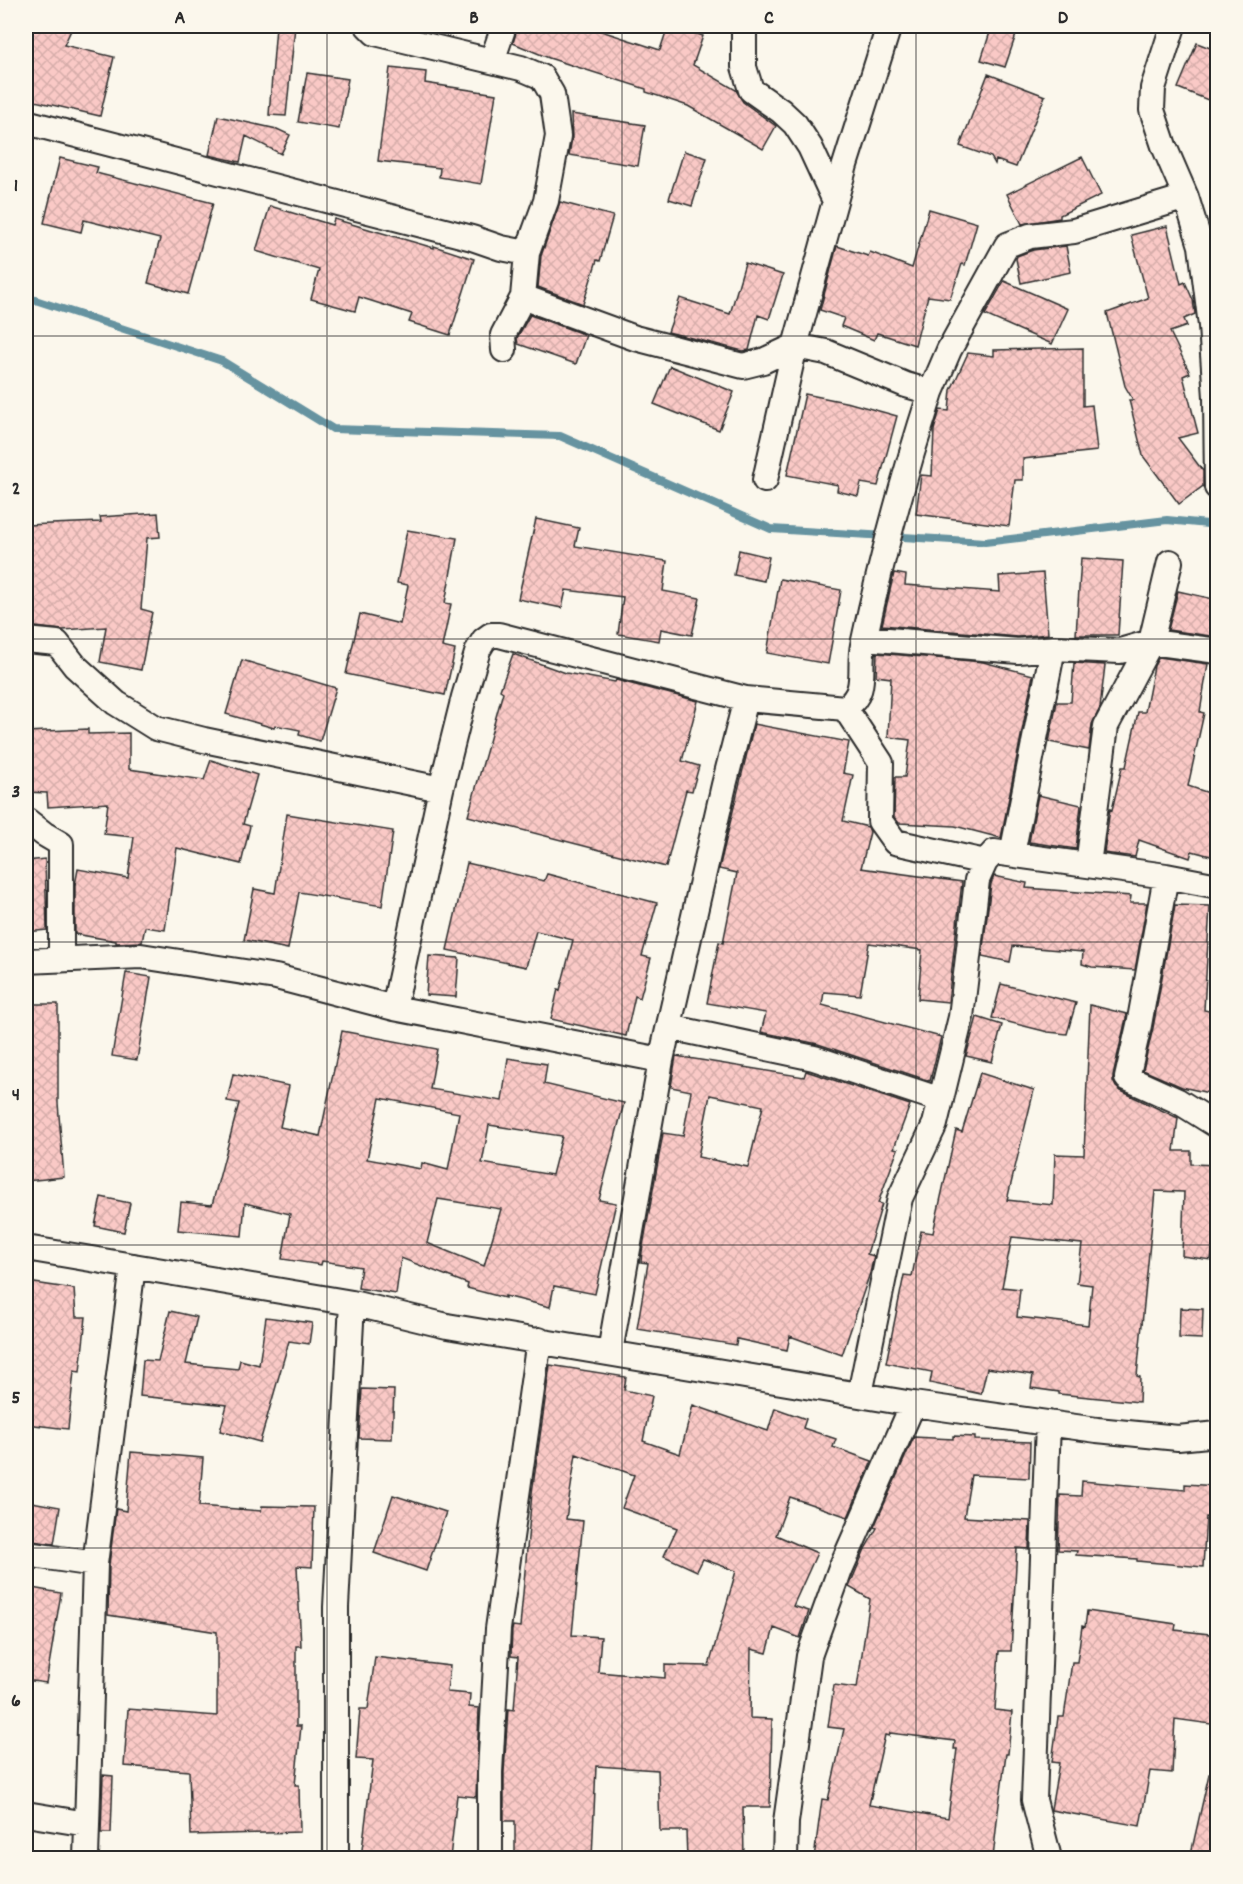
<svg xmlns="http://www.w3.org/2000/svg" width="1243" height="1884" font-family="Dekko,sans-serif">
  <defs>
    <pattern id="building-cross-hatch" width="8" height="8" patternUnits="userSpaceOnUse" patternTransform="scale(1.5)"><rect width="8" height="8" fill="#fac9c6"/><path d="M0 0l8 8M0 8l8-8" fill="none" stroke="#d6adaa"/></pattern>
  </defs>
  <rect width="100%" height="100%" fill="#fbf7ec"/>
  <filter id="ink" filterUnits="userSpaceOnUse"><feTurbulence type="fractalNoise" baseFrequency=".0167" numOctaves="2"/><feDisplacementMap in="SourceGraphic" scale="12" xChannelSelector="R" yChannelSelector="G"/><feConvolveMatrix kernelMatrix="1 2 1 2 8 2 1 2 1" color-interpolation-filters="sRGB"/></filter>
  <g filter="url(#ink)">
    <g fill="none" stroke-linecap="round" stroke-linejoin="round">
      <!-- stream -->
      <path stroke="#6693a0" stroke-width="8" d="M26 297 222 361 333 429 560 436 771 529 985 542 1167 520 1218 525"/>
    </g>
    <!-- building -->
    <path fill="url(#building-cross-hatch)" stroke="#2b2b2b" stroke-width="1.5" fill-rule="evenodd" d="M31 26H73L64 45 114 57 100 116 26 99V38Z
      M276 26H295L286 116 269 115Z
      M518 26H586L660 50 668 26H674L703 36 693 65 736 90 743 102 776 126 763 149 688 106 646 92V89L549 58 513 43Z
      M992 26H1019L1005 67 981 60Z
      M1197 43 1218 51V104L1178 88Z
      M390 68 426 72 425 83 496 94 481 184 439 177 440 168 378 161Z
      M307 73 348 79 339 129 298 122Z
      M988 74 1045 96 1016 167 996 160 995 164 991 157 960 146Z
      M571 114 645 125 638 166 569 155 572 138Z
      M218 116 277 129 290 135 281 154 246 136 240 162 209 155Z
      M684 151 707 158 692 206 669 199Z
      M1082 157 1101 195 1060 215V218L1022 224 1007 194Z
      M60 158 98 167 96 173 213 203 188 294 148 283 160 239 84 220 81 232 44 223Z
      M560 202 613 216 600 261 597 260 583 304 538 287 541 256Z
      M270 206 332 225 334 219 434 248V246L474 259 450 335 409 322 412 314 359 297 355 311 311 299 319 270 256 251Z
      M929 209 977 223 965 265 962 264 950 299 928 296 915 345 877 333 874 340 841 326 844 318 820 310 837 246 868 256 870 252 912 268Z
      M1167 226 1181 284 1185 282 1193 300 1195 314 1184 319 1187 326 1170 332 1190 373 1183 376 1198 433 1178 438 1203 471V486L1179 504 1143 456 1129 400H1133L1125 386 1107 313 1148 298 1131 235Z
      M1066 246 1071 272 1021 283 1016 259 1017 256 1033 250Z
      M745 263 783 275 769 319 758 315 749 350 743 351 668 332 680 298 730 314Z
      M1004 281 1068 309 1052 344 985 315Z
      M530 315 586 335 576 364 518 344 517 338Z
      M1083 348V406L1092 405 1097 451 1023 459V480H1015L1009 526 916 514 921 475 932 476 934 430 940 410 949 411 951 390 968 353 994 356V350Z
      M670 366 734 392 719 430 654 404Z
      M805 394 850 403 897 416 878 486 861 483 858 496 837 491 838 485 787 475Z
      M158 513 160 537 147 538 141 609 152 612 141 670 100 662 106 627 63 630 26 626V525L101 522 100 517Z
      M536 519 579 528 575 546 667 561 663 591 700 598 692 635 661 629 659 641 618 634 623 597 566 590 562 608 518 599Z
      M407 530 457 538 445 603 451 604 442 647 455 650 445 695 346 674 360 614 400 624 408 585 397 583Z
      M739 550 769 557 764 581 734 575Z
      M1081 558 1123 561 1118 635H1076Z
      M894 573 906 575 905 585 1000 592 999 576 1043 573 1048 634 1018 637 882 625Z
      M780 579 841 590 828 664 767 653Z
      M1178 591 1218 600V637L1168 630Z
      M877 653 983 662 1033 675 1001 838 955 826 899 823 894 817 895 777H905L910 740 888 737 891 678 876 676Z
      M513 654 566 673 615 682 616 680 698 701 682 761 699 766 692 791 686 790 666 867 468 816 503 692 500 690Z
      M1159 657 1208 664 1200 712 1204 713 1188 786 1218 796V858L1192 851 1190 858 1139 840 1135 857 1104 853 1110 809 1112 810 1122 767H1126L1138 712H1145L1154 666Z
      M242 660 336 688 320 741 299 735 300 730 275 725 274 728 226 714Z
      M1074 663 1105 665 1100 708 1092 724 1089 750 1049 742 1057 702H1071Z
      M754 724 849 742 843 773 853 775 843 821 868 827 870 832 861 868 962 882 948 1002 918 999 922 950 869 943 860 995 824 992 822 1005 941 1037 930 1081 818 1044 761 1032 766 1013 707 1003 719 942 723 943 737 873 719 869Z
      M88 729V734L129 733V769L204 780 211 760 257 775 243 824 250 826 241 864 177 848 165 930 145 927 142 942 116 943V941L75 934V885L78 869 128 878 134 837 104 834 108 803 48 807 47 793 26 792V732Z
      M1038 795 1081 805 1076 849 1029 842Z
      M287 814 393 831 382 906 299 892 288 949 244 940 254 889 275 893Z
      M45 859 47 930 26 932V861Z
      M467 863 544 881 547 874 657 903 642 956 651 958 640 998 635 996 626 1036 551 1019 558 989 560 990 573 940 536 931 526 967 447 950Z
      M994 876 1027 883 1026 888 1131 896 1130 903H1147L1135 970 1092 967 1082 964 1083 952 1013 946 1010 962 982 956 991 884Z
      M1175 905 1210 906 1204 1010 1218 1013V1095L1182 1087 1143 1070 1153 1028Z
      M429 956 459 958 456 997 426 995Z
      M126 973 151 977 137 1060 112 1056Z
      M1001 984 1076 1003 1067 1034 1048 1032 992 1018Z
      M26 1004H58V1103L64 1177 26 1181Z
      M1090 1005 1127 1014 1113 1075V1081L1116 1087 1121 1091 1178 1118 1174 1151H1191V1164L1218 1165V1242H1213L1211 1260 1182 1256 1184 1192 1155 1191 1137 1376 1140 1377 1139 1402 1059 1394V1392L1031 1388 1033 1375 987 1368 981 1394 930 1383 932 1372 886 1363 904 1275 912 1276 921 1231 933 1233 956 1130 962 1132 980 1073 1034 1090 1007 1200 1053 1205 1055 1154 1084 1155ZM1012 1237 1082 1244 1077 1283 1092 1285 1088 1325 1017 1317 1020 1289 1002 1287Z
      M977 1017 1002 1025 992 1062 966 1056Z
      M342 1031 437 1049 430 1089 502 1101 508 1058 547 1064 544 1084 624 1103 599 1200 616 1203 595 1294 554 1286 550 1307 505 1296V1298L467 1288 468 1284 401 1258 396 1294 358 1288 361 1267 322 1261 321 1265 282 1259 290 1214 245 1203 242 1236 178 1230 181 1202 212 1205 239 1103 227 1101 233 1074 289 1086 280 1127 320 1136ZM380 1098 459 1113 448 1170 422 1163 421 1169 367 1159ZM489 1125 562 1136 552 1175 482 1163ZM438 1199 501 1209 484 1266 427 1243Z
      M676 1056 804 1077 806 1071 910 1105 894 1148 898 1149 878 1203 882 1204 867 1254 874 1256 870 1273 842 1355 790 1336 787 1350 737 1339 736 1345 637 1329 648 1263 641 1262 642 1252 663 1133 683 1136 691 1091 671 1087ZM710 1095 763 1106 748 1167 698 1157Z
      M101 1197 130 1203 124 1232 95 1226Z
      M28 1282 74 1289 76 1317H86L80 1372 74 1371 68 1429 26 1424V1291Z
      M1180 1308 1203 1309 1202 1339 1179 1338Z
      M170 1311 197 1317 186 1364 238 1369 240 1360 259 1365 266 1317 312 1323 309 1344 289 1341 260 1442 220 1431 227 1405 140 1396 143 1360 158 1361Z
      M550 1365 626 1377 624 1390 652 1396 643 1441 680 1454 693 1405 768 1431 775 1408 806 1419 803 1428 836 1439 833 1447 872 1461 848 1517 790 1497 776 1535 817 1553 793 1606 809 1611 800 1638 774 1628 767 1653 751 1649 750 1718 772 1719 770 1807H743L744 1858H687L686 1831H660L658 1770 596 1766 592 1858H515V1821H504V1772L508 1709 514 1710 518 1657 511 1656 512 1630 513 1626 520 1627 532 1493ZM576 1454 634 1475 622 1508 677 1528 664 1556 697 1571 703 1559 736 1571 709 1666 665 1665V1678L598 1672 601 1637 572 1635 583 1521 566 1519Z
      M362 1389 394 1390 392 1439 359 1438Z
      M953 1436 975 1437V1440L1030 1442 1029 1478 971 1475 964 1517 1030 1521 1029 1549 1017 1548 1011 1651H999L995 1710 1012 1712 1008 1754H1006L998 1812 993 1858H814L822 1799 828 1800 844 1729 828 1727 834 1685 857 1688 870 1599 849 1587 865 1549 877 1528 874 1527 914 1437 953 1439ZM890 1733 955 1741 954 1749H957L948 1818 869 1805 885 1735 889 1736Z
      M131 1452 203 1458 199 1506 261 1511 262 1506 314 1507 312 1567 297 1566 301 1646H296V1726H301L295 1785H299L300 1832 191 1835 189 1771 124 1766 128 1709 217 1716V1632L108 1615 109 1565 116 1509 126 1511Z
      M1082 1481 1185 1490V1484L1218 1486V1518L1206 1517 1203 1567 1137 1561V1559L1076 1555 1077 1551 1058 1550 1060 1495 1081 1496Z
      M393 1495 446 1512 426 1571 374 1553Z
      M26 1501 60 1507 54 1544 26 1540Z
      M26 1587 61 1593 46 1683 26 1680Z
      M1087 1611 1176 1624 1175 1630 1218 1635V1725L1175 1719 1172 1773 1150 1771 1140 1826 1051 1810V1809L1059 1763 1052 1762 1058 1717H1064L1072 1662H1077L1082 1626 1085 1627Z
      M375 1657 450 1666 447 1692 470 1694 469 1707 479 1708 476 1797 457 1795 450 1858H361L373 1760 356 1759 360 1709H368Z
      M1209 1774 1218 1775V1858H1190Z
      M103 1775 113 1776 111 1833H101Z"/>
    <g fill="none" stroke-linecap="round" stroke-linejoin="round">
      <!-- minor casing -->
      <g stroke="#2b2b2b" stroke-width="28">
        <path id="minor" d="M368 26 375 33 521 68 542 77 552 94 558 136 546 201 527 253 523 297 503 335 504 350
          M742 26 744 29V67L751 90 781 111 795 124 810 147 835 201
          M1173 26 1153 88 1152 110 1164 146 1186 197 1201 246 1211 326 1216 397 1217 487
          M492 61 504 26
          M26 122 472 238 501 248 527 253
          M523 297 635 338 743 366 763 361 795 346
          M931 392 949 350 1007 245 1030 236 1074 231 1186 197
          M765 480 795 346
          M865 638 1018 651 1053 648 1120 651 1151 642 1218 651
          M26 640 57 643 75 666 116 703 156 728 204 740 441 789
          M845 708 881 763 880 821 895 842 985 862
          M26 820 44 834 61 844V960
          M1012 854 1053 648
          M1088 865 1106 726 1151 642 1170 562
          M1166 876 1139 1025 1127 1078 1178 1101 1218 1126
          M26 961 141 956 276 977 394 1008 661 1060
          M394 1008 441 789 464 697 478 650 484 640 491 635H499L746 699
          M669 1027 814 1058 941 1100
          M26 1248 352 1303 447 1326 913 1404 1097 1430 1178 1438 1218 1434
          M610 1352 661 1060 724 785 746 699 845 708C869 692 858 669 863 645 881 560 904 475 931 392L906 385 826 352 795 346 845 165 889 26
          M860 1394 900 1198 935 1124 961 1017 977 880 985 862 994 852 1166 876 1218 886
          M1048 1423 1034 1800 1049 1858
          M26 1554 95 1564
          M26 1814 87 1824
          M86 1858 95 1564 133 1266
          M336 1858V1607L352 1303
          M490 1858V1772L498 1629 539 1340
          M785 1858 786 1822 809 1656 840 1570 913 1404"/>
      </g>
      <!-- minor -->
      <use href="#minor" stroke="#fbf7ec" stroke-width="24"/>
    </g>
  </g>
  <!-- grid -->
  <path fill="none" stroke="#2b2b2b" stroke-width="1.5" stroke-opacity="0.55" d="M327 26V1858M622 26V1858M916 26V1858M26 336H1218M26 639H1218M26 942H1218M26 1245H1218M26 1548H1218"/>
  <!-- margin -->
  <rect width="1243" height="1884" fill="none" stroke="#fbf7ec" stroke-width="66"/>
  <rect x="33" y="33" width="1177" height="1818" fill="none" stroke="#2b2b2b" stroke-width="2"/>
  <g font-size="20" text-anchor="middle" font-weight="bold" fill="#2b2b2b">
    <text x="180" y="23">A</text>
    <text x="474" y="23">B</text>
    <text x="769" y="23">C</text>
    <text x="1063" y="23">D</text>
    <text x="16" y="191">1</text>
    <text x="16" y="494">2</text>
    <text x="16" y="797">3</text>
    <text x="16" y="1100">4</text>
    <text x="16" y="1403">5</text>
    <text x="16" y="1706">6</text>
  </g>
</svg>
